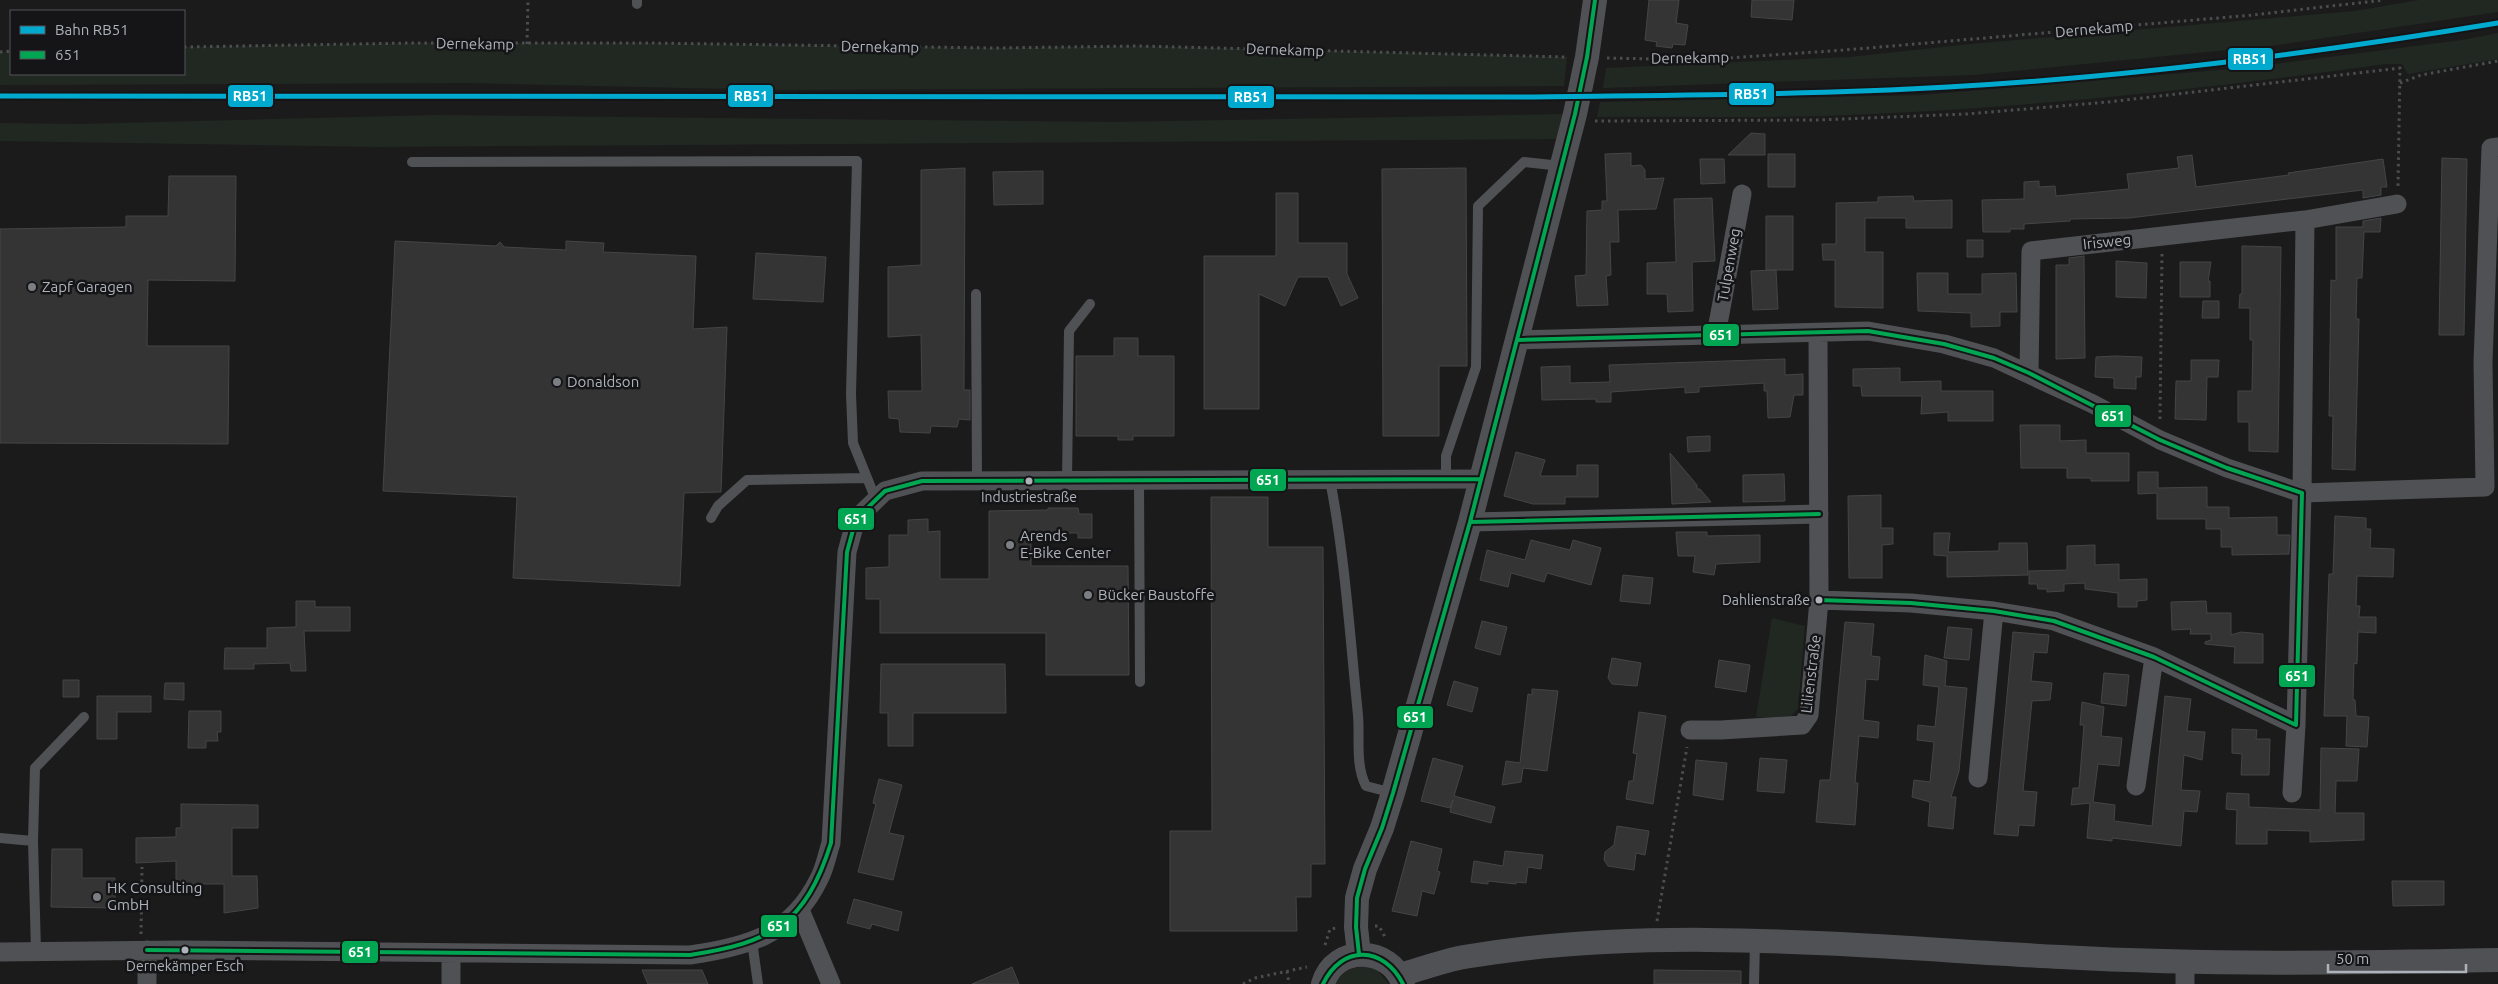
<svg xmlns="http://www.w3.org/2000/svg" width="2498" height="984" font-family="Ubuntu,sans-serif">
  <rect width="100%" height="100%" fill="#1b1b1b"/>
  <!-- green -->
  <path fill="#212822" d="M2419 0H2498V12L2278 45 1974 75 1603 88 1606 68 1849 57 1981 43 2355 11Z
    M2498 33V59L2408 74 2402 64H2386C2199 90 2010 110 1820 116 1746 118 1672 116 1597 117L1600 102 1921 95 2243 68 2462 40Z
    M649 43 994 48 1139 46 1567 57 1564 86 779 90 467 83 0 85V52L11 51V74H184V47L411 43Z
    M1564 114 1559 139 378 147 0 141V123L81 124 434 115 1113 122Z
    M1772 618 1805 626 1798 709 1790 717H1756Z
    M1367 966 1377 970 1389 984H1335C1342 971 1353 967 1367 966Z"/>
  <!-- building -->
  <path fill="#343435" stroke="#444547" d="M1649 0H1679L1676 23 1688 25 1685 45 1673 44 1672 48 1656 46 1657 42 1645 40Z
    M1752 0H1794L1792 20 1751 17Z
    M1751 133 1765 134V155H1728Z
    M1631 153V166L1641 165 1645 170V179L1664 178 1656 209 1618 210 1619 242H1610L1611 275 1606 276 1608 305 1577 306 1575 276 1586 275 1587 211 1602 210V201H1607L1605 154Z
    M1768 154H1795V187H1768Z
    M2192 155 2196 187 2289 175 2288 173 2383 159 2387 187H2381V195L2363 198V190L2129 218 2070 219V221L2024 224V229H2010V232H1983L1982 200 2024 199V182L2039 181V187L2055 186 2056 196 2129 189 2127 174 2179 168 2177 157Z
    M2442 158 2467 159 2464 335H2439Z
    M1700 159H1724L1725 183 1701 184Z
    M965 168 964 390H970V420L959 419 957 427 931 426 930 433 900 432 899 419 889 418 888 391H922L921 335 888 337V267L921 265V170Z
    M1466 168 1467 366H1439V436H1383L1382 169Z
    M1043 171V204L994 205 993 172Z
    M169 176H236L235 281 148 280 147 346H229L228 444 0 443V229L126 227V216H168Z
    M1276 193H1298V243H1347V274L1358 298 1341 306 1328 277H1298L1285 306 1259 294V409H1204V256H1276Z
    M1913 196 1914 201 1952 200V228H1906V218H1865V252H1883V308L1835 307V260H1823L1822 244H1836V203L1878 202V197Z
    M1712 198 1715 261 1692 262 1693 311 1668 312 1667 294H1647V263L1676 262 1674 199Z
    M1766 216H1793V270H1766Z
    M2381 218 2380 232H2364L2362 278H2357L2356 319H2359L2355 470 2332 469 2333 416H2329L2331 280 2336 281V227H2363V221Z
    M1967 240H1983V257H1967Z
    M395 241 496 246 500 242 504 247 566 250V241L604 243 603 252 696 256 693 329 727 327 721 492 684 493 680 586 513 578 517 497 383 491Z
    M2242 246 2281 247 2278 452 2249 451V422H2238V391H2252L2253 340H2250V308H2239L2240 294H2242Z
    M756 253 826 257 823 302 753 299Z
    M2084 256 2085 358 2056 359V265H2069V258Z
    M2116 261 2147 263 2146 298 2116 297Z
    M2180 262H2211L2208 281H2210V297H2180Z
    M1776 270 1778 309 1753 310 1751 271Z
    M1917 273H1948V294H1982V274L2016 273 2017 312H2000V326L1971 327V313L1918 311Z
    M2203 301H2219V318H2202Z
    M1114 338H1138V356H1174V436H1133V440H1118V436H1076V356H1114Z
    M2115 356 2142 357 2141 377H2136V389L2114 388V378L2095 377 2096 357Z
    M1785 359V375L1803 374V395H1794L1790 417 1768 418 1767 391H1764V383L1699 387V392L1685 393V387L1611 392V402H1596V399L1542 400 1541 367 1570 366V383L1610 382 1609 365Z
    M2191 360H2219L2218 377H2207L2206 420 2175 419 2176 381H2191Z
    M1900 368V382L1941 381V391H1993V421H1948V412L1921 414 1922 396H1862L1861 386H1853V369Z
    M2020 425H2060V441L2086 440V453H2129V481H2091V478H2067V468H2021Z
    M1710 436V451L1688 452 1687 437Z
    M1516 452 1545 460 1540 476H1577V465H1598V497H1565V504H1533L1504 496Z
    M1670 453 1697 485V489H1700L1711 502 1672 504Z
    M2138 472H2158V488L2207 487V507H2229V518L2277 517V535H2290L2289 554 2232 555V547H2221V529H2206V519H2157V493L2138 494Z
    M1784 474 1785 501 1743 502V475Z
    M1881 495V528H1893V544L1882 545V578H1849L1848 496Z
    M1211 497H1268V547H1323L1325 864H1311V897H1296L1297 931H1170V831H1212Z
    M1048 508H1078L1079 514H1092V538H1078V533H1031V566H1128L1129 675H1046V633H880V599H866V568L889 567V535H908V520L928 519V532L940 531V579H989V511L1048 510Z
    M2335 516 2366 518V529H2371L2370 548 2394 549 2393 577 2357 576 2356 606H2360L2359 617H2376V633L2358 632 2357 664 2354 663 2353 700H2355L2356 716 2369 717 2367 747 2346 746 2347 716H2324L2329 574H2333Z
    M1676 532H1707V536L1760 535V562L1716 564 1714 575 1693 572 1695 556H1678Z
    M1934 533H1950L1948 552 1999 551V543H2027L2028 575 1947 577V556L1934 555Z
    M1531 540 1570 550 1573 540 1601 548 1591 585 1547 573 1544 582 1511 573 1508 587 1480 580 1487 550 1525 560Z
    M2095 545V565L2119 564V580L2147 579V600L2137 601V607H2118V593L2085 589V583L2064 584V591L2047 592V589H2038L2037 584H2029V571L2067 570V546Z
    M1623 575 1653 578 1650 604 1620 601Z
    M296 601H315V607H350V631H304L306 671H291L290 663 254 664V669H224L225 648H267V628L296 627Z
    M2206 601 2207 613H2231V635L2241 632 2263 634V663H2234L2235 647 2205 644V642L2211 640V634H2190L2191 629 2172 630 2171 602Z
    M1482 621 1507 627 1500 655 1475 648Z
    M1845 622 1874 624 1871 656 1880 657 1878 680 1866 679 1863 720 1879 722 1878 738 1859 736 1855 783H1858L1855 825 1816 822 1820 780H1830Z
    M1948 627 1972 629 1969 660 1944 658Z
    M2013 632 2049 635 2047 653 2034 652 2031 681 2052 683 2050 700 2032 701 2023 791 2037 792 2034 826 2019 825 2018 836 1994 834Z
    M1925 655 1947 661 1945 686 1967 688 1959 771 1951 797H1956L1953 829 1928 826 1930 802 1912 797 1914 780 1930 782 1934 742 1917 740 1918 725 1935 727 1939 687 1923 685Z
    M1612 658 1641 663 1637 686 1612 684 1608 678Z
    M1719 660 1750 665 1746 692 1715 687Z
    M881 664H1005L1006 713H913V746H888V713H880Z
    M2104 673 2129 675 2126 706 2101 703Z
    M63 680H79V697H63Z
    M1454 681 1478 688 1472 712 1447 705Z
    M165 683H184V700L164 699Z
    M1532 689 1558 691 1547 771 1523 768 1521 782 1502 785 1506 761 1520 763 1528 694 1532 695Z
    M97 696H151V712H117V739H97Z
    M2165 696 2191 699 2187 731 2205 732 2202 760 2184 755 2181 790 2200 791 2197 812 2184 811 2181 846 2112 838V841L2087 838 2090 803 2071 805 2073 788H2079L2084 725H2080L2082 702 2104 707 2101 736 2122 738 2119 766 2098 764 2093 802 2115 805 2114 821 2152 826Z
    M189 711H221V732H217L218 741H206V748H188Z
    M1639 712 1666 716 1653 804 1626 799 1629 781H1633L1637 754 1633 753Z
    M2232 729 2257 730 2256 739H2270L2269 775H2241L2242 754 2232 753Z
    M2321 748 2359 749 2357 781H2336L2335 813H2364V840L2310 842V831L2267 830V844H2236L2237 810 2226 809 2227 793 2249 794V807L2320 810Z
    M1433 758 1463 766 1454 796 1495 807 1491 823 1450 812 1453 800 1450 808 1421 801Z
    M1760 758 1787 760 1784 793 1757 791Z
    M1696 760 1727 763 1723 800 1693 795Z
    M879 779 902 785 889 833 904 836 893 880 858 872 876 804 873 803Z
    M181 804 258 805V828H232V876H257L258 908 224 913V884H176V861L136 863V838L176 837V828H181Z
    M1617 826 1649 831 1645 855 1636 853 1634 870 1608 866 1604 860 1605 852 1614 845Z
    M1411 841 1442 849 1437 871 1440 872 1434 894 1422 891 1417 916 1392 911Z
    M52 849H82V878H115V908L51 907Z
    M1505 851 1543 855 1541 869 1528 867 1526 883 1516 882V884L1488 881V884L1471 882 1474 861 1503 866Z
    M2392 881H2444V905L2393 906Z
    M854 899 902 912 898 931 872 924 870 929 847 923Z
    M1012 967 1019 984H972Z
    M642 970H702L708 984H648Z
    M1654 970 1741 971V984H1654Z"/>
  <g fill="none" stroke-linecap="round" stroke-linejoin="round">
    <!-- path -->
    <path stroke="#4b4d4f" stroke-width="3" stroke-dasharray="2.5 4" stroke-linecap="butt" d="M527 44 528 0
      M184 47 411 43H649L994 48 1139 46 1566 57
      M0 52 11 51
      M1607 58 1699 60 1845 50 2253 15 2384 0
      M2400 83 2421 75 2498 61
      M1595 121 1817 120 1967 114 2108 102 2400 68 2398 186
      M2160 419 2162 253
      M1657 921 1687 747
      M1375 926H1379L1386 939
      M141 934 142 867
      M1325 945 1330 929 1337 928
      M1287 971 1289 984
      M1243 984 1255 978 1307 967"/>
    <!-- service -->
    <path stroke="#505154" stroke-width="10" d="M637 4V0
      M412 162 857 161 851 394 853 443 876 500
      M976 294 977 481
      M1446 479V456L1476 367 1478 206 1524 162 1561 166
      M1067 480 1069 331 1090 304
      M1139 480 1140 682
      M1330 480C1345 557 1350 637 1358 715 1360 738 1355 765 1366 786L1393 793
      M711 518 718 506 747 480 867 478
      M0 838 33 841 36 951
      M33 841 35 768 84 717
      M752 941 758 984
      M1754 984 1755 942"/>
    <!-- minor -->
    <path stroke="#505154" stroke-width="19" d="M2305 220 2397 204
      M1716 335 1742 194
      M1517 340 1868 331 1944 344 1994 358 2093 404 2160 440 2227 468 2302 493 2485 487 2483 362 2491 148 2498 147
      M1470 522 1819 514
      M1819 600 1911 603 1994 611 2054 621 2154 657 2296 725 2302 493 2305 220 2031 251 2029 373
      M1690 730H1721L1802 725 1809 715 1819 600 1818 333
      M1978 778 1994 611
      M2136 786 2154 657
      M2292 793 2296 725
      M800 910 831 984
      M0 952 181 950 690 955C747 947 792 935 819 879 825 868 827 855 831 843L847 552 856 519 885 491 922 481 1481 479
      M451 953V984
      M147 984V950
      M2185 984V963"/>
    <!-- tertiary -->
    <path stroke="#505154" stroke-width="24" d="M1359 954 1356 927 1357 898 1365 869 1382 828 1393 793 1470 522 1575 114 1587 57 1595 0
      M1400 975C1421 969 1442 961 1464 957 1658 924 1865 947 2061 957 2206 965 2352 963 2498 960
      M1323 984C1334 944 1391 946 1403 984"/>
    <!-- bus-1 casing -->
    <g stroke="#151517" stroke-width="8">
      <path id="bus-1" d="M1517 340 1868 331 1944 344 1994 358 2029 373 2160 440 2227 468 2302 493
        M1470 522 1819 514
        M1819 600 1911 603 1994 611 2054 621 2154 657 2296 725 2302 493
        M147 950 690 955C772 942 805 925 831 843L847 552 856 519 885 491 922 481 1481 479
        M1359 954 1356 927 1357 898 1365 869 1382 828 1393 793 1470 522 1575 114 1587 57 1595 0
        M1323 984C1342 944 1384 946 1403 984"/>
    </g>
    <!-- bus-1 -->
    <use href="#bus-1" stroke="#00a651" stroke-width="4"/>
    <!-- rail-1 casing -->
    <g stroke="#151517" stroke-width="9">
      <path id="rail-1" d="M0 96 1526 97C1667 95 1807 95 1948 87 2132 77 2316 53 2498 23"/>
    </g>
    <!-- rail-1 -->
    <use href="#rail-1" stroke="#00a9ce" stroke-width="5"/>
  </g>
  <!-- markers -->
  <g fill="#7b7e83" stroke="#151517" stroke-width="2">
    <circle cx="32" cy="287" r="5"/>
    <circle cx="557" cy="382" r="5"/>
    <circle cx="1010" cy="545" r="5"/>
    <circle cx="1088" cy="595" r="5"/>
    <circle cx="97" cy="897" r="5"/>
  </g>
  <g fill="#aeb3bb" stroke="#151517" stroke-width="2">
    <circle cx="1029" cy="481" r="4.5"/>
    <circle cx="1819" cy="600" r="4.5"/>
    <circle cx="185" cy="950" r="4.5"/>
  </g>
  <g text-anchor="middle" stroke-width="5" stroke-linejoin="round" paint-order="stroke">
    <!-- bus labels -->
    <g font-size="14" fill="#aeb3bb" stroke="#151517">
      <text x="1029" y="502">Industriestraße</text>
      <text x="1810" y="605" text-anchor="end">Dahlienstraße</text>
      <text x="185" y="971">Dernekämper Esch</text>
    </g>
    <!-- street labels -->
    <g font-size="15" fill="#aeb3bb" stroke="#151517">
      <text transform="translate(2094 29) rotate(-5)" y="5">Dernekamp</text>
      <text transform="translate(475 44) rotate(1)" y="5">Dernekamp</text>
      <text transform="translate(880 47) rotate(1)" y="5">Dernekamp</text>
      <text transform="translate(1285 50) rotate(2)" y="5">Dernekamp</text>
      <text transform="translate(1690 58) rotate(-1)" y="5">Dernekamp</text>
      <text transform="translate(2107 242) rotate(-6)" y="5">Irisweg</text>
      <text transform="translate(1729 265) rotate(-80)" y="5">Tulpenweg</text>
      <text transform="translate(1811 674) rotate(-83)" y="5">Lilienstraße</text>
    </g>
    <!-- poi labels -->
    <g font-size="15" fill="#aeb3bb" stroke="#151517" text-anchor="start">
      <text x="42" y="292">Zapf Garagen</text>
      <text x="567" y="387">Donaldson</text>
      <text x="1020" y="541">Arends<tspan x="1020" dy="17">E-Bike Center</tspan></text>
      <text x="1098" y="600">Bücker Baustoffe</text>
      <text x="107" y="893">HK Consulting<tspan x="107" dy="17">GmbH</tspan></text>
    </g>
  </g>
  <g stroke="#151517" stroke-width="2">
    <rect x="2227" y="47" width="47" height="24" rx="5" fill="#00a9ce"/>
    <rect x="1728" y="82" width="47" height="24" rx="5" fill="#00a9ce"/>
    <rect x="227" y="84" width="47" height="24" rx="5" fill="#00a9ce"/>
    <rect x="727" y="84" width="47" height="24" rx="5" fill="#00a9ce"/>
    <rect x="1227" y="85" width="48" height="24" rx="5" fill="#00a9ce"/>
    <rect x="1702" y="323" width="38" height="24" rx="5" fill="#00a651"/>
    <rect x="2094" y="404" width="38" height="24" rx="5" fill="#00a651"/>
    <rect x="1249" y="468" width="38" height="24" rx="5" fill="#00a651"/>
    <rect x="837" y="507" width="38" height="24" rx="5" fill="#00a651"/>
    <rect x="2278" y="664" width="38" height="24" rx="5" fill="#00a651"/>
    <rect x="1396" y="705" width="38" height="24" rx="5" fill="#00a651"/>
    <rect x="760" y="914" width="38" height="24" rx="5" fill="#00a651"/>
    <rect x="341" y="940" width="38" height="24" rx="5" fill="#00a651"/>
  </g>
  <g font-size="14" text-anchor="middle" font-weight="bold" fill="#fff">
    <text x="2250" y="64">RB51</text>
    <text x="1751" y="99">RB51</text>
    <text x="250" y="101">RB51</text>
    <text x="751" y="101">RB51</text>
    <text x="1251" y="102">RB51</text>
    <text x="1721" y="340">651</text>
    <text x="2113" y="421">651</text>
    <text x="1268" y="485">651</text>
    <text x="856" y="524">651</text>
    <text x="2297" y="681">651</text>
    <text x="1415" y="722">651</text>
    <text x="779" y="931">651</text>
    <text x="360" y="957">651</text>
  </g>
  <!-- legend -->
  <rect x="10" y="10" width="175" height="65" fill="#151517" stroke="#525459"/>
  <rect x="20" y="26" width="25" height="8" fill="#00a9ce" stroke="#525459"/>
  <text x="55" y="35" font-size="15" fill="#aeb3bb">Bahn RB51</text>
  <rect x="20" y="51" width="25" height="8" fill="#00a651" stroke="#525459"/>
  <text x="55" y="60" font-size="15" fill="#aeb3bb">651</text>
  <!-- scale -->
  <path d="M2328 964v8h138v-8" fill="none" stroke="#aeb3bb" stroke-width="2.5"/>
  <text x="2336" y="964" font-size="15" fill="#aeb3bb" stroke="#151517" stroke-width="4" paint-order="stroke">50 m</text>
</svg>
